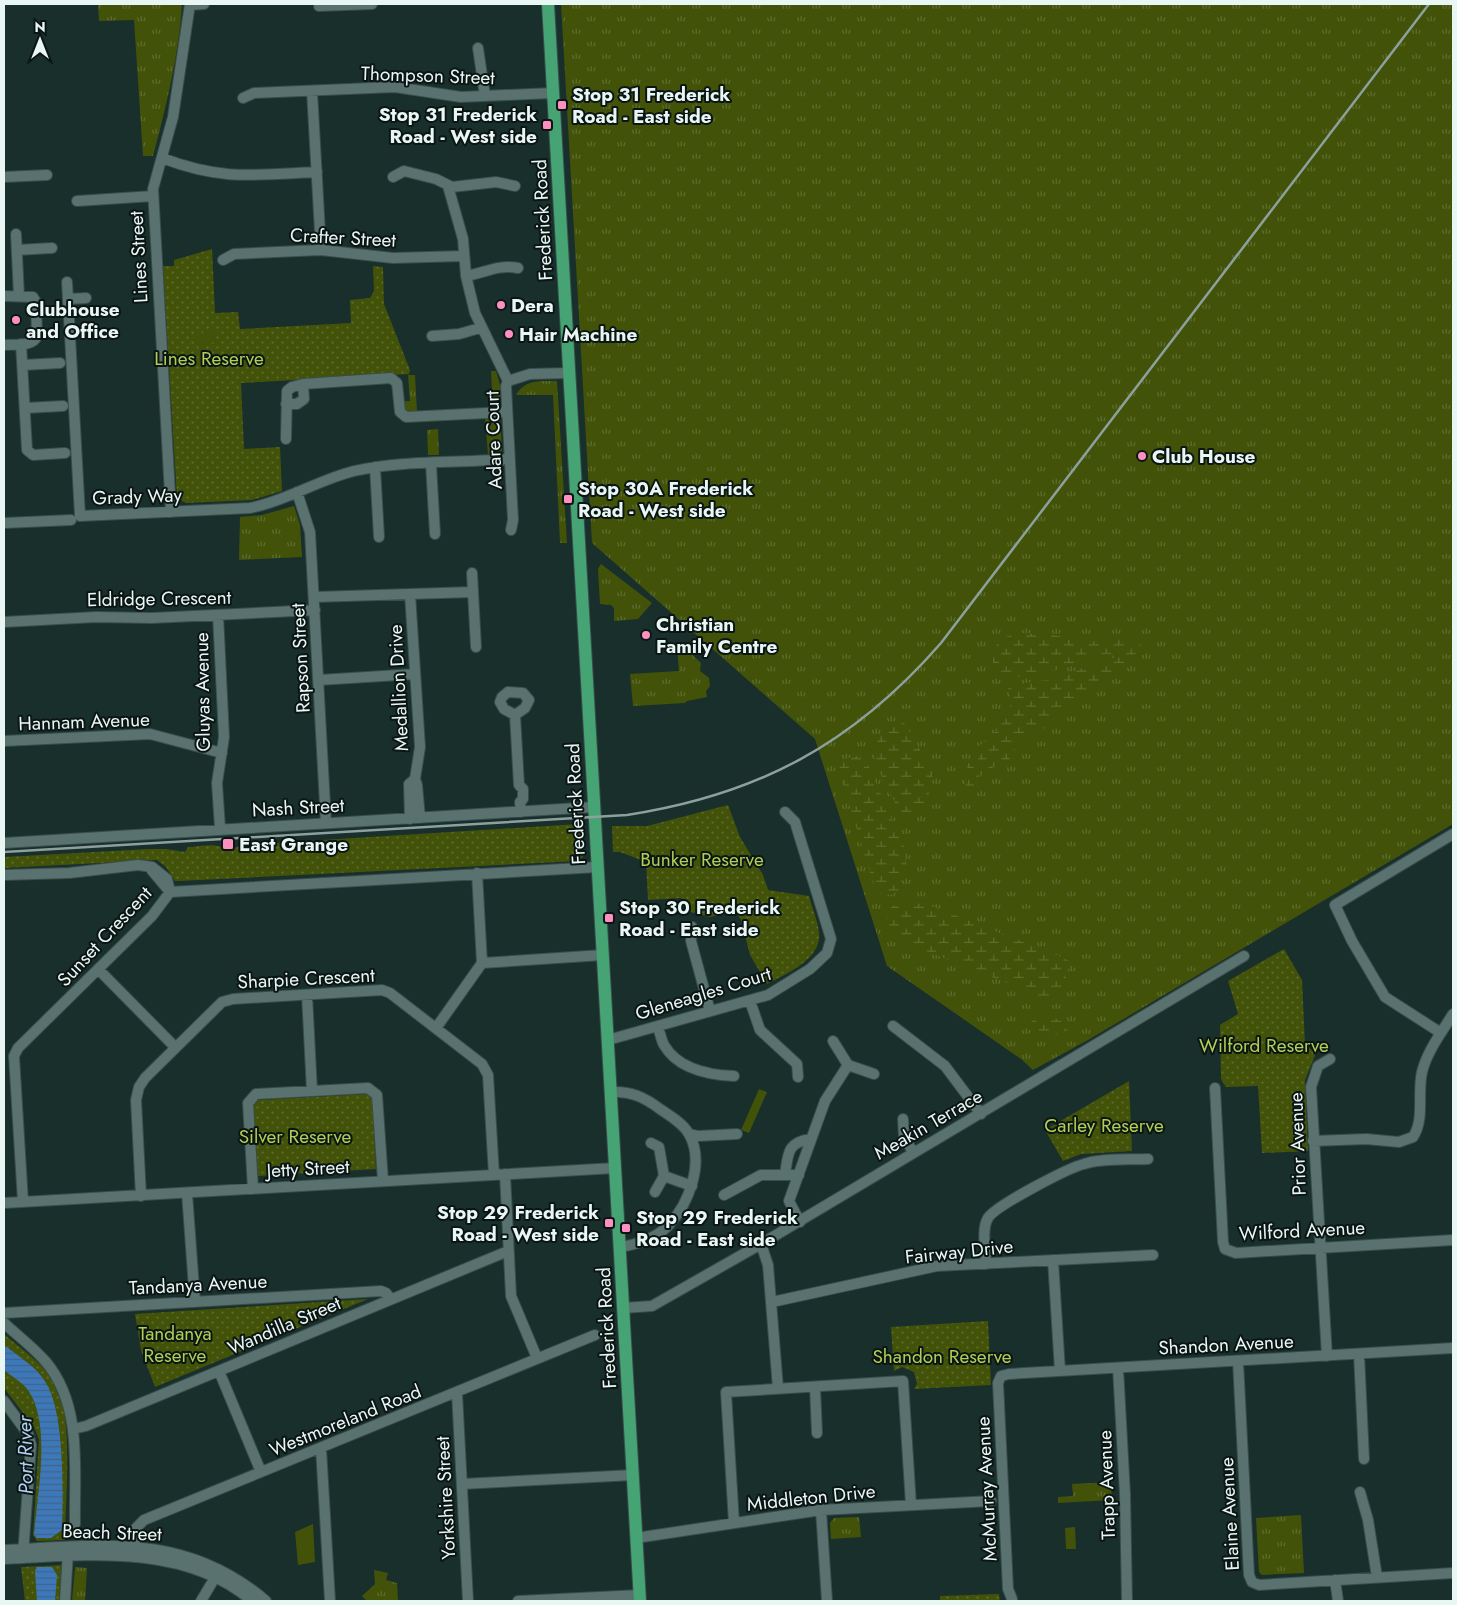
<svg xmlns="http://www.w3.org/2000/svg" width="1457" height="1605" font-family="Jost,sans-serif">
  <defs>
    <pattern id="grass-tufts" width="24" height="20" patternUnits="userSpaceOnUse" patternTransform="scale(1.25)"><rect width="24" height="20" fill="#435209"/><path d="M3 7l-1-3M5 7V3M7 7l1-3M15 17l-1-3M17 17v-4M19 17l1-3" fill="none" stroke="#5e6c2d"/></pattern>
    <pattern id="wetland-marsh" width="20" height="14" patternUnits="userSpaceOnUse" patternTransform="scale(1.25)"><rect width="20" height="14" fill="#435209"/><path d="M1 5h8M5 5V1M11 12h8M15 12V8" fill="none" stroke="#5e6c2d"/></pattern>
    <pattern id="park-dots" width="8" height="8" patternUnits="userSpaceOnUse" patternTransform="scale(1.25)"><rect width="8" height="8" fill="#435209"/><path d="M2 2h.1M6 6h.1" fill="none" stroke="#5e6c2d" stroke-width="1.8" stroke-linecap="round"/></pattern>
    <pattern id="water-rules" width="6" height="5" patternUnits="userSpaceOnUse" patternTransform="scale(1.25)"><rect width="6" height="5" fill="#3d78ba"/><path d="M0 2.5h6" fill="none" stroke="#416387"/></pattern>
  </defs>
  <rect width="100%" height="100%" fill="#182f2c"/>
  <!-- grass -->
  <path fill="url(#grass-tufts)" d="M98 4H182C179 55 166 107 153 156H143L134 20 99 21Z
    M561 4H1453V824L1088 1040 1033 1070 1021 1059 887 966 815 739 592 543Z
    M491 371H496L501 389 500 408H493Z
    M408 375H415L417 412H405L402 401H410Z
    M557 381 567 543H560L553 395H516C525 379 541 381 557 381Z
    M500 418 502 451 488 454 485 418Z
    M438 429 439 455H428L427 430Z
    M294 506 300 525 302 557 239 560 240 517 262 515Z
    M601 564 652 603 638 619 614 621V608L611 605 600 604 598 569Z
    M677 647 686 649 701 663 700 671 709 678 710 686 706 691 707 697 687 701 685 703 633 706 630 674 679 671Z
    M1111 1482 1112 1500 1058 1503V1497L1073 1496 1072 1484Z
    M1301 1515 1304 1573 1262 1575 1259 1572 1256 1518Z
    M859 1517 861 1537 831 1539 830 1523 834 1518Z
    M75 1567 87 1568 85 1601H72Z
    M374 1570 388 1573 386 1580 397 1583 398 1601H367L362 1596 375 1584Z"/>
  <!-- wetland -->
  <path fill="url(#wetland-marsh)" d="M1015 633 1048 634 1089 642 1125 638 1138 641 1141 646 1129 663 1073 701 1045 728 1021 738 1008 762 1002 767 995 766C988 772 979 775 974 781L975 786 968 787 965 784 968 763C975 763 978 760 981 754L977 747C989 740 1006 722 1010 708 1011 701 1009 694 1008 688L1025 683 1060 678 1087 666 1111 661 1114 657 1112 655 1103 654 1057 670 1005 679 999 677 991 657 999 640Z
    M897 720 905 724 932 771C935 785 925 810 913 818L901 814C894 799 870 761 875 746 878 736 890 727 897 720Z
    M861 755 865 758 905 849 907 873 898 891 891 895 881 894 875 889 840 774V765L848 758Z
    M898 903 926 904 1064 958 1069 961C1069 974 1061 996 1048 999L903 942C893 936 885 921 887 910Z
    M1038 1013 1045 1014 1068 1024 1067 1032 1051 1036 1035 1035 1028 1026Z"/>
  <!-- park -->
  <path fill="url(#park-dots)" d="M212 249 215 313 238 312 240 329 351 323 350 300 370 298 374 291 373 266 383 267 384 304 410 370 409 374 241 383 244 449 280 447 282 491 252 500 186 503 177 498 163 266H174V260Z
    M728 805 740 837 763 875 768 890 809 896C812 908 818 921 819 933 822 959 786 974 767 984L750 955 741 920 736 912 710 917 691 912 681 898 648 900 646 862 620 852H613L612 826H647Z
    M579 824 581 825 583 857 578 861 179 881H175L166 867 157 860 4 868V857L149 849H166L185 852 188 847C197 847 209 844 218 846 228 848 232 851 241 845Z
    M1284 949 1302 980 1305 1045 1316 1053 1305 1080 1308 1151 1262 1153 1258 1086 1226 1087 1221 1079 1220 1025 1238 1014 1228 981Z
    M1129 1081 1132 1151 1081 1154 1063 1161 1045 1130Z
    M367 1094 372 1098 376 1169 258 1176 253 1105 259 1100Z
    M368 1299 155 1387 141 1350 135 1314Z
    M988 1321 991 1385 914 1389 917 1384 914 1372 902 1367 894 1371 891 1327Z
    M4 1334C19 1347 47 1367 56 1384 74 1415 65 1502 65 1540L37 1541 33 1535 39 1439 34 1427 4 1388Z
    M62 1565 59 1601H25L21 1567Z
    M999 1594 1000 1601H940V1596Z"/>
  <!-- garden -->
  <path fill="#435209" d="M214 331 216 342 197 345 196 334Z
    M759 1089 767 1092 749 1133 741 1130Z
    M313 1524 315 1562 298 1565 295 1532Z
    M1075 1527 1076 1549H1066L1065 1528Z"/>
  <!-- water -->
  <path fill="url(#water-rules)" d="M4 1345C18 1356 37 1367 46 1383 65 1414 63 1494 62 1530L51 1538H37L34 1535C37 1495 52 1424 28 1390 22 1382 11 1376 4 1370Z
    M37 1567H52L57 1575 55 1601H37L35 1571Z"/>
  <g fill="none" stroke-linecap="round" stroke-linejoin="round">
    <!-- minor casing -->
    <g stroke="#394d4b" stroke-width="12">
      <path id="minor" d="M190 5 204 4
        M319 6 372 4
        M478 48 485 96
        M312 91 321 250
        M243 98 254 93 395 87 461 97 553 93
        M162 158C222 181 255 175 317 172
        M4 177 47 175
        M393 177 404 171 436 179 452 187 496 182 515 186
        M448 186 463 239 466 276 475 313 508 381
        M77 201 153 196
        M16 234 19 296
        M17 250 52 248
        M223 260 234 254 321 250 393 258 463 256
        M466 276C485 273 498 264 518 268
        M67 282 80 516 250 508C286 501 318 480 354 471 401 460 460 463 509 459
        M4 296 33 297 36 302 37 336C33 347 14 344 4 345
        M68 299 86 298
        M432 336 459 334 480 328
        M21 344 27 450 33 455 65 453
        M23 365 60 363
        M286 404H297L304 399 303 384
        M25 408 63 406
        M286 439 287 391 292 387 303 384 391 378 397 383 400 412 406 417 507 412
        M431 464 435 534
        M375 467 379 537
        M297 492 310 532 326 823
        M171 512 153 189 173 117 190 4
        M4 523 71 520
        M511 530 513 520 506 386 508 381 530 374 569 373
        M472 573 476 647
        M410 594 420 747 415 779 409 784 410 819
        M315 597 473 592
        M218 615 224 737 217 783 220 828
        M4 622 96 617 152 618 315 610
        M319 680 415 674
        M508 692 523 693 529 700 525 708 515 715 504 709 500 702 502 697Z
        M515 715 519 785 523 789V799L520 802 521 812
        M4 741 150 734 222 753
        M415 779 417 785 420 818
        M4 843 594 807
        M4 875 69 873 138 865 152 867 167 879 170 892 149 867
        M692 927 691 941 710 1011
        M482 963 603 955
        M98 969 175 1047
        M307 995 312 1091
        M750 1001 760 1030 797 1064 798 1077
        M893 1026 945 1066 981 1114
        M658 1027C660 1032 661 1040 664 1045 678 1069 709 1075 734 1076
        M436 1028 482 963 477 873
        M1441 1033 1385 997 1352 941 1335 905 1453 834
        M608 1040 768 995 810 969 827 953 831 939 795 822 785 812
        M833 1041 848 1065 874 1074
        M1215 1088 1223 1242 1225 1249 1236 1253 1453 1240
        M611 1092C631 1091 644 1097 660 1109 670 1116 683 1123 689 1134 705 1162 689 1204 668 1226 656 1238 636 1245 620 1247
        M903 1119 904 1137 913 1152
        M689 1134 698 1136 737 1134
        M1313 1141 1366 1139 1399 1142 1413 1137C1425 1119 1417 1093 1422 1072 1427 1051 1442 1032 1453 1014
        M651 1143 659 1147 664 1176 692 1186
        M505 1174 511 1296 537 1358
        M785 1175C788 1154 787 1142 811 1139
        M253 1189 248 1103 256 1094 368 1088 377 1095 383 1181
        M655 1192 664 1176
        M187 1193 195 1302
        M724 1195 761 1175H799
        M141 1196 136 1100 139 1087 145 1078 222 1002 233 999 382 990 390 993 482 1064 488 1075 494 1175
        M23 1202 14 1056 18 1048 152 916 170 892 598 867
        M4 1203 615 1168
        M800 1222 789 1201 825 1101 848 1065
        M761 1244 768 1265 778 1388
        M1053 1260 1060 1371
        M986 1264C986 1251 981 1229 988 1218 995 1206 1068 1168 1084 1164 1103 1158 1128 1160 1148 1159
        M772 1302 937 1266 1153 1255
        M623 1308 652 1306 761 1244 1244 956
        M4 1313 381 1291 386 1293 391 1299
        M4 1323C18 1336 34 1348 46 1362 83 1406 74 1471 75 1524
        M1359 1354 1364 1459
        M1327 1356 1311 1087 1318 1066 1330 1059
        M1238 1361 1249 1575 1252 1582 1259 1585 1453 1573
        M1118 1368 1125 1494 1127 1601
        M219 1371 261 1472
        M815 1387 817 1433
        M457 1393 468 1601
        M4 1401 28 1434 31 1445 23 1555
        M73 1429 86 1426 508 1251
        M321 1448 330 1601
        M462 1484 633 1475
        M1360 1492 1368 1520 1377 1577
        M821 1510 827 1601
        M734 1523 726 1392 903 1381 911 1505
        M636 1538 821 1510 991 1501
        M4 1550C102 1545 186 1532 266 1601
        M134 1557 136 1528 144 1520 595 1335
        M4 1559C85 1555 185 1543 252 1601
        M1335 1580 1338 1601
        M1012 1599 1008 1589 998 1383 1001 1376 1009 1374 1453 1348
        M65 1601 68 1552
        M201 1601 217 1574
        M518 1601 640 1595"/>
    </g>
    <!-- major casing -->
    <g stroke="#394d4b" stroke-width="14">
      <path id="major" d="M548 4 640 1601"/>
    </g>
    <!-- minor -->
    <use href="#minor" stroke="#5a726f" stroke-width="10"/>
    <!-- major -->
    <use href="#major" stroke="#46a474" stroke-width="12"/>
    <!-- rail -->
    <path stroke="#8ea09e" stroke-width="2.5" d="M4 852 627 815C758 795 853 744 941 643L1429 4"/>
  </g>
  <!-- markers -->
  <g fill="#fd8fc1" stroke="#0b1514" stroke-width="2">
    <rect x="557" y="100" width="10" height="10" rx="2.5"/>
    <rect x="542" y="120" width="10" height="10" rx="2.5"/>
    <circle cx="501" cy="305" r="5"/>
    <circle cx="16" cy="320" r="5"/>
    <circle cx="509" cy="334" r="5"/>
    <circle cx="1142" cy="456" r="5"/>
    <rect x="563" y="494" width="10" height="10" rx="2.5"/>
    <circle cx="646" cy="635" r="5"/>
    <rect x="222" y="838" width="12" height="12" rx="2.5"/>
    <rect x="604" y="913" width="10" height="10" rx="2.5"/>
    <rect x="604" y="1218" width="10" height="10" rx="2.5"/>
    <rect x="621" y="1223" width="10" height="10" rx="2.5"/>
  </g>
  <g text-anchor="middle" stroke-width="4" stroke-linejoin="round" paint-order="stroke">
    <!-- street labels -->
    <g font-size="19" fill="#e8f6f4" stroke="#0b1514">
      <text transform="translate(428 75) rotate(2)" y="7">Thompson Street</text>
      <text transform="translate(542 220) rotate(-93)" y="7">Frederick Road</text>
      <text transform="translate(343 237) rotate(3)" y="7">Crafter Street</text>
      <text transform="translate(138 257) rotate(-93)" y="7">Lines Street</text>
      <text transform="translate(493 440) rotate(-92)" y="7">Adare Court</text>
      <text transform="translate(137 496) rotate(-2)" y="7">Grady Way</text>
      <text transform="translate(159 598) rotate(-1)" y="7">Eldridge Crescent</text>
      <text transform="translate(300 658) rotate(-93)" y="7">Rapson Street</text>
      <text transform="translate(398 688) rotate(-93)" y="7">Medallion Drive</text>
      <text transform="translate(202 692) rotate(-91)" y="7">Gluyas Avenue</text>
      <text transform="translate(84 721) rotate(-2)" y="7">Hannam Avenue</text>
      <text transform="translate(575 804) rotate(-93)" y="7">Frederick Road</text>
      <text transform="translate(298 807) rotate(-3)" y="7">Nash Street</text>
      <text transform="translate(104 936) rotate(-47)" y="7">Sunset Crescent</text>
      <text transform="translate(306 978) rotate(-3)" y="7">Sharpie Crescent</text>
      <text transform="translate(703 993) rotate(-17)" y="7">Gleneagles Court</text>
      <text transform="translate(928 1124) rotate(-30)" y="7">Meakin Terrace</text>
      <text transform="translate(1297 1144) rotate(-92)" y="7">Prior Avenue</text>
      <text transform="translate(308 1168) rotate(-3)" y="7">Jetty Street</text>
      <text transform="translate(1302 1230) rotate(-3)" y="7">Wilford Avenue</text>
      <text transform="translate(959 1251) rotate(-6)" y="7">Fairway Drive</text>
      <text transform="translate(198 1284) rotate(-3)" y="7">Tandanya Avenue</text>
      <text transform="translate(284 1325) rotate(-23)" y="7">Wandilla Street</text>
      <text transform="translate(606 1328) rotate(-93)" y="7">Frederick Road</text>
      <text transform="translate(1226 1344) rotate(-3)" y="7">Shandon Avenue</text>
      <text transform="translate(345 1420) rotate(-22)" y="7">Westmoreland Road</text>
      <text transform="translate(1106 1485) rotate(-92)" y="7">Trapp Avenue</text>
      <text transform="translate(986 1489) rotate(-93)" y="7">McMurray Avenue</text>
      <text transform="translate(811 1497) rotate(-6)" y="7">Middleton Drive</text>
      <text transform="translate(445 1498) rotate(-93)" y="7">Yorkshire Street</text>
      <text transform="translate(1229 1514) rotate(-93)" y="7">Elaine Avenue</text>
      <text transform="translate(112 1532) rotate(2)" y="7">Beach Street</text>
    </g>
    <!-- poi labels -->
    <g font-size="19" font-weight="bold" fill="#e8f6f4" stroke="#0b1514" text-anchor="start">
      <text x="572" y="101">Stop 31 Frederick<tspan x="572" dy="22">Road - East side</tspan></text>
      <text x="537" y="121" text-anchor="end">Stop 31 Frederick<tspan x="537" dy="22">Road - West side</tspan></text>
      <text x="511" y="312">Dera</text>
      <text x="26" y="316">Clubhouse<tspan x="26" dy="22">and Office</tspan></text>
      <text x="519" y="341">Hair Machine</text>
      <text x="1152" y="463">Club House</text>
      <text x="578" y="495">Stop 30A Frederick<tspan x="578" dy="22">Road - West side</tspan></text>
      <text x="656" y="631">Christian<tspan x="656" dy="22">Family Centre</tspan></text>
      <text x="239" y="851">East Grange</text>
      <text x="619" y="914">Stop 30 Frederick<tspan x="619" dy="22">Road - East side</tspan></text>
      <text x="599" y="1219" text-anchor="end">Stop 29 Frederick<tspan x="599" dy="22">Road - West side</tspan></text>
      <text x="636" y="1224">Stop 29 Frederick<tspan x="636" dy="22">Road - East side</tspan></text>
    </g>
    <!-- park labels -->
    <g font-size="19" fill="#b1ce55" stroke="#0b1514">
      <text x="209" y="365">Lines Reserve</text>
      <text x="702" y="866">Bunker Reserve</text>
      <text x="1264" y="1052">Wilford Reserve</text>
      <text x="1104" y="1132">Carley Reserve</text>
      <text x="295" y="1143">Silver Reserve</text>
      <text x="175" y="1340">Tandanya<tspan x="175" dy="22">Reserve</tspan></text>
      <text x="942" y="1363">Shandon Reserve</text>
    </g>
    <!-- water labels -->
    <g font-size="20" font-style="italic" fill="#b2d1f5" stroke="#0b1514">
      <text transform="translate(25 1455) rotate(-91)" y="7">Port River</text>
    </g>
  </g>
  <!-- border -->
  <rect width="1457" height="1605" fill="none" stroke="#e8f6f4" stroke-width="10"/>
  <!-- north arrow -->
  <g transform="translate(40 40)" stroke="#0b1514" stroke-width="4" paint-order="stroke">
  <path d="M0-4L9 19L0 12L-9 19Z" fill="#e8f6f4"/>
  <text y="-8" font-size="14" font-weight="bold" text-anchor="middle" fill="#e8f6f4">N</text>
  </g>
</svg>
